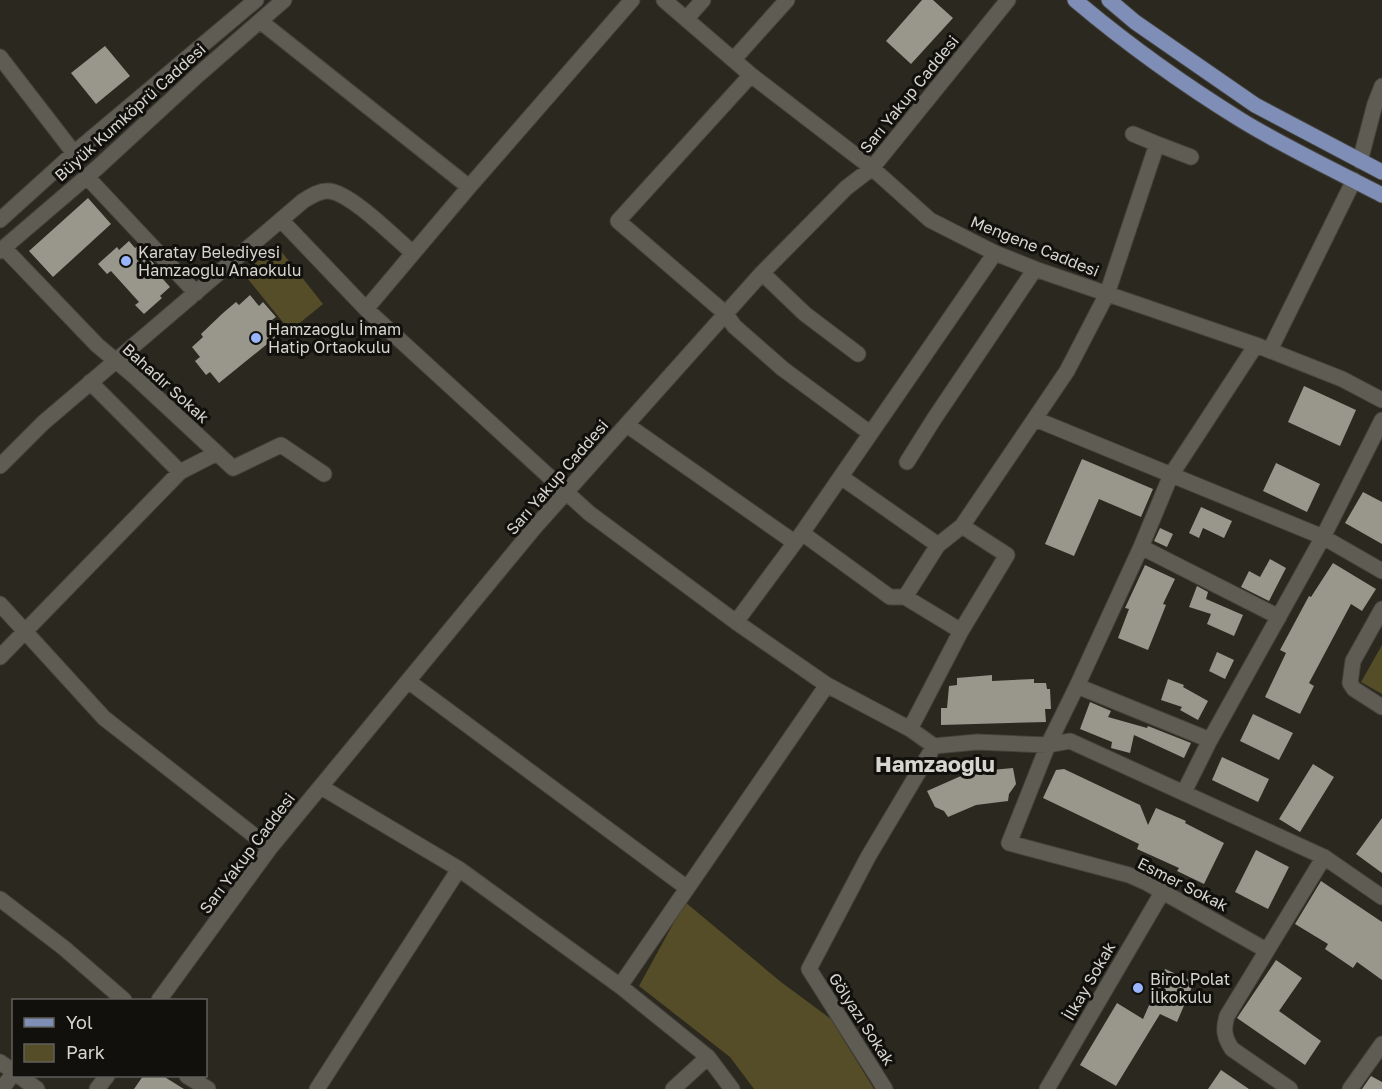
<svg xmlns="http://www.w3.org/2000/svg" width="1382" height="1089" font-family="'Golos Text',sans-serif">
  <rect width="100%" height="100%" fill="#2a281f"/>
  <!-- green -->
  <path fill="#554c28" d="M277 246 323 304 290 331 243 273Z
    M1382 645V694L1361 682Z
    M685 902 781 982 831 1019 874 1089H754L730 1057 639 986Z"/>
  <!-- building -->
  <path fill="#99968c" d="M922 0H933L953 18 911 64 886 41Z
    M105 46 130 76 96 104 71 73Z
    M88 198 111 224 53 277 29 251Z
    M129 241 135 248 138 246 165 276 162 278 170 287 160 296 162 298 144 314 135 305 139 302 111 271 107 274 98 264 117 247 119 250Z
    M250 295 259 306 263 302 276 317 272 320 282 332 219 383 210 372 206 375 195 361 200 357 192 347 203 337 201 334 223 313 236 302 239 305Z
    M1304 386 1356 410 1340 446 1288 422Z
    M1082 459 1153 489 1141 517 1099 499 1074 556 1045 544Z
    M1276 463 1320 484 1307 512 1263 491Z
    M1363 492 1382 502V544L1345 523Z
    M1201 507 1232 521 1224 538 1203 528 1199 538 1189 533Z
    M1160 528 1173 534 1167 547 1154 541Z
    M1270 559 1286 568 1269 601 1241 587 1249 571 1260 577Z
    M1333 563 1376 589 1362 611 1351 604 1309 683 1314 686 1300 714 1265 697 1286 653 1280 650 1309 596 1311 597Z
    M1145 565 1175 579 1163 604 1166 605 1148 650 1118 638 1129 609 1125 608Z
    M1197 586 1208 592 1206 599 1243 615 1234 636 1207 624 1211 614 1189 607Z
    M1217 652 1234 660 1225 679 1209 671Z
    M992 675V681L1034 679V683H1046L1047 689H1050L1051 709H1045L1046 722 941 725V708H947L949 686 957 685V678Z
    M1168 679 1184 685 1183 687 1208 701 1198 720 1180 710 1182 707 1161 700Z
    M1090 702 1111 711 1108 717 1147 728 1148 726 1191 743 1184 758 1134 735 1130 753 1111 748 1112 742 1080 729Z
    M1253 714 1293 733 1279 760 1240 741Z
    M1222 757 1269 779 1258 802 1212 780Z
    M1313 764 1334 777 1300 832 1279 819Z
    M1013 768 1016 784 1009 794 1008 801 976 805 948 817 944 811 935 807 927 791 970 772Z
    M1064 769 1140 805 1148 825 1156 808 1186 821 1185 823 1224 843 1204 884 1177 871 1179 868 1137 849 1139 844 1043 798 1056 770Z
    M1382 818V873L1356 854Z
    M1256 850 1289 867 1268 909 1235 892Z
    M1321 881 1382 922V980L1357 962 1353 968 1325 949 1328 944 1295 924Z
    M1276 960 1302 978 1279 1011 1321 1041 1305 1065 1237 1018Z
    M1165 969 1194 982 1177 1022 1160 1014 1116 1086 1080 1065 1117 1003 1143 1019Z
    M1221 1070 1249 1089H1208Z
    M143 1076H163L184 1089H134Z
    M1371 1076 1382 1082V1089H1362Z"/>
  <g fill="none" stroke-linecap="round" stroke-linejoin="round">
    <!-- minor casing -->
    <g stroke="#45433c" stroke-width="17">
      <path id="minor" d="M664 0 751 75 872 168 930 220 995 253 1035 269 1256 345 1342 379 1382 400
        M687 18 703 0
        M260 21 469 187
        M0 57 74 153
        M734 59 787 0
        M751 75 618 221 726 314 734 326 783 369 870 433
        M1157 144 1191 157
        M1360 161 1375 104 1382 86
        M87 177 196 293
        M0 220 74 153 256 0
        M281 220 366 309 589 513 736 622 827 685 910 729 934 746
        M4 248 97 345 134 376 233 468 281 445 324 474
        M0 251 97 168 198 75 284 0
        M762 273 805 314 858 354
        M366 309 469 187 632 0
        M1256 345 1171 475 1141 547 1077 686 1048 745 1009 843 1129 875 1147 883 1266 950
        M1270 350 1354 180
        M90 382 180 472
        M1035 419 1323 537 1382 571
        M627 425 794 542
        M907 462 934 419 1035 269
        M0 466 43 423 303 201C311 196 320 190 329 191 351 193 395 238 413 253
        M841 477 938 545 905 597
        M802 533 890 597H905L961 631
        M938 545 962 526 1067 371 1107 294 1157 144 1133 134
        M1141 547 1279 617
        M0 604 104 718 270 848
        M1382 609 1353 661 1350 683 1354 689 1382 707
        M736 622 802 533 995 253
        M0 657 180 472 217 453
        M408 681 687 888
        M1077 686 1210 740
        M910 729 961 631 1007 555 962 526
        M321 787 459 869 620 986 708 1057 732 1089
        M1184 792 1210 740 1323 537 1382 420
        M0 899 64 948 124 1000
        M620 986 827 685
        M159 1000 270 848 535 527 762 273 846 188 872 168 1008 0
        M0 1062 14 1072
        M19 1076 37 1089
        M187 1076 208 1089
        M2 1089 14 1072
        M97 1089 107 1076
        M317 1089 459 869
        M673 1089 708 1057
        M885 1089 809 969 868 857 934 746 977 742 1048 745 1070 741 1324 857 1382 897
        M1047 1089 1163 891
        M1290 1089 1232 1049C1224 1037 1223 1029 1227 1016L1324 857
        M1350 1089 1382 1044"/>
    </g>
    <!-- major casing -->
    <g stroke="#45433c" stroke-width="17">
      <path id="major" d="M1075 0C1127 44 1183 84 1241 120 1285 147 1336 171 1382 195
        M1109 0 1135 22 1255 105 1382 172"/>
    </g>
    <!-- minor -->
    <use href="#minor" stroke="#5f5d53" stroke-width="15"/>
    <!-- major -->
    <use href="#major" stroke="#7e8eb7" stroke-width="15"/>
  </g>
  <!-- markers -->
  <g fill="#99b5fd" stroke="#11100d" stroke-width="2">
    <circle cx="126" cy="261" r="6"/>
    <circle cx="256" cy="338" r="6"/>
    <circle cx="1138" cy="988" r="6"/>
  </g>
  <g text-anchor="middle" stroke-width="6" stroke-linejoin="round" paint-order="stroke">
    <!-- street labels -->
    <g font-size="16" fill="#d6d5cf" stroke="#11100d">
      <text transform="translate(909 94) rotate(-51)" y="6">Sarı Yakup Caddesi</text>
      <text transform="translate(130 112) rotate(-42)" y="6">Büyük Kumköprü Caddesi</text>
      <text transform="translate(1035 246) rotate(22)" y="6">Mengene Caddesi</text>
      <text transform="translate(166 383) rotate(42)" y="6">Bahadır Sokak</text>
      <text transform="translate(557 477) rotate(-49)" y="6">Sarı Yakup Caddesi</text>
      <text transform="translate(247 853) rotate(-53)" y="6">Sarı Yakup Caddesi</text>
      <text transform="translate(1183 884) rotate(27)" y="6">Esmer Sokak</text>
      <text transform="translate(1089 981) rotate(-60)" y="6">İlkay Sokak</text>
      <text transform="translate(862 1019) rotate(57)" y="6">Gölyazı Sokak</text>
    </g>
    <!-- poi labels -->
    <g font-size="16" fill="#d6d5cf" stroke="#11100d" text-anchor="start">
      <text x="138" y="258">Karatay Belediyesi<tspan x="138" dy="18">Hamzaoğlu Anaokulu</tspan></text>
      <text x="268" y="335">Hamzaoğlu İmam<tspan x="268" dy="18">Hatip Ortaokulu</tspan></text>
      <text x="1150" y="985">Birol Polat<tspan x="1150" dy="18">İlkokulu</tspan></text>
    </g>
    <!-- district labels -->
    <g font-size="22" font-weight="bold" fill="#d6d5cf" stroke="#11100d">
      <text x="935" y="772">Hamzaoğlu</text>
    </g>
  </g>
  <!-- legend -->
  <rect x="12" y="999" width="195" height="78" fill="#11100d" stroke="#605f5b" stroke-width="1.5"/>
  <rect x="24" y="1018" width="30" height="9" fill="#7e8eb7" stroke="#605f5b" stroke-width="1.5"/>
  <text x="66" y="1029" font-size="18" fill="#d6d5cf">Yol</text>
  <rect x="24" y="1044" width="30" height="18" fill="#554c28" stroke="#605f5b" stroke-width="1.5"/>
  <text x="66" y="1059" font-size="18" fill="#d6d5cf">Park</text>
</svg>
